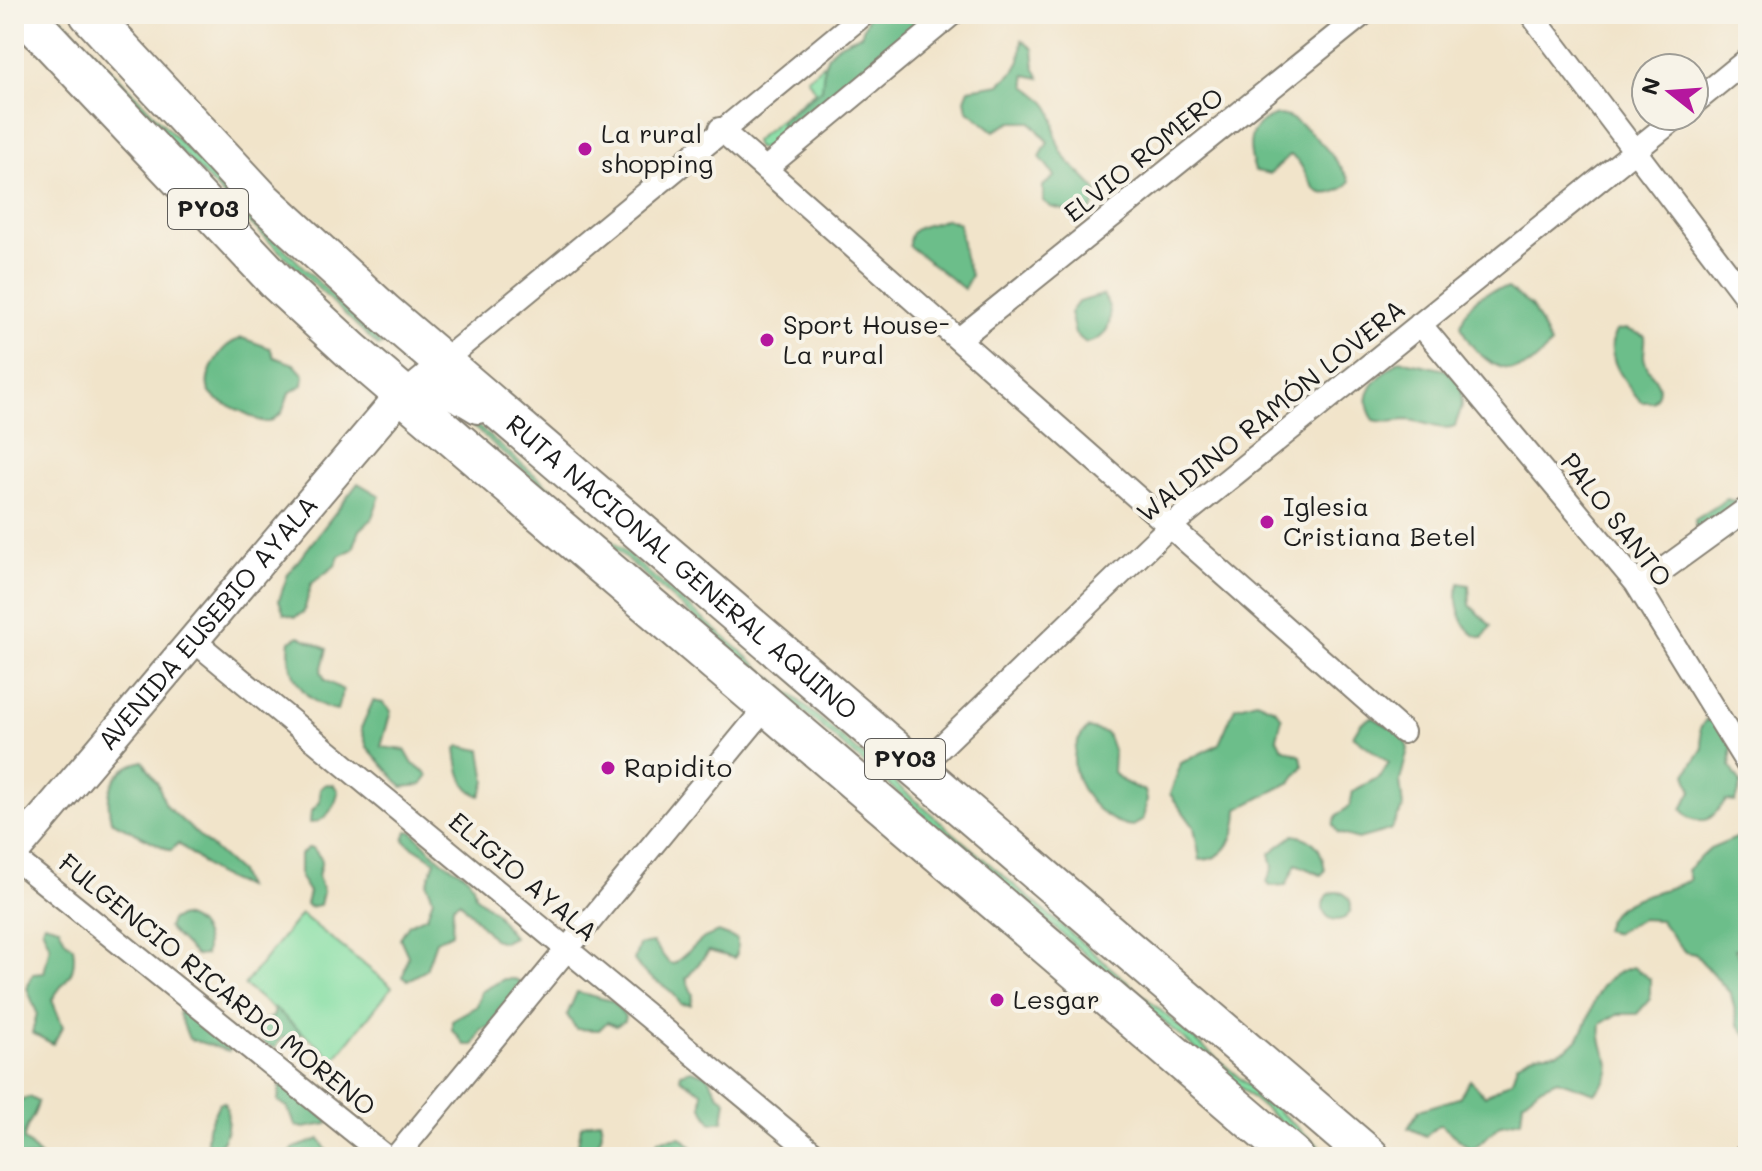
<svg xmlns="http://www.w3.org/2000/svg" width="1762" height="1171" font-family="Mali,sans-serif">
  <rect width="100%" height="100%" fill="#f7f3e8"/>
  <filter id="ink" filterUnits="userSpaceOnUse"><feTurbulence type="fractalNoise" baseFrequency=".0125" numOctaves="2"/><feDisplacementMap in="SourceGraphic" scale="16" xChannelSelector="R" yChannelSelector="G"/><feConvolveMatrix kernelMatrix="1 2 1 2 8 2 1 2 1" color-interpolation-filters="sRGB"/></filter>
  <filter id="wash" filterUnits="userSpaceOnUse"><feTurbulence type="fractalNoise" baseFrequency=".006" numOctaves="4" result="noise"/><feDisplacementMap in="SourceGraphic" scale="32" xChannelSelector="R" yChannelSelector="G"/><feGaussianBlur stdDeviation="1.8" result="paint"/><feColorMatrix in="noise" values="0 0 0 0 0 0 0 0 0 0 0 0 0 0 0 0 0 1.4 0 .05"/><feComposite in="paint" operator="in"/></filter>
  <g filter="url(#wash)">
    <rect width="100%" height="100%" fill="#f1e4ca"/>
    <!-- green -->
    <path fill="#86dfa5" stroke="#517e60" stroke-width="2" d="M50 14H58L243 208 382 345 378 346 239 212Z
      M885 14H930L765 149 756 148 754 141 815 91 807 78Z
      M456 412H461L1332 1157H1321Z
      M301 914 392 987 335 1059 244 985Z"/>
    <!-- forest -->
    <path fill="#6cbe8a" stroke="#446d53" stroke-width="2" d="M869 14H969L791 135 782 130 781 120 822 89C825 54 825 48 861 35Z
      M1022 40 1033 49 1035 69 1040 78 1025 75 1026 86C1070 116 1044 122 1063 154 1072 168 1087 178 1097 191L1093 208 1086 215 1051 207 1043 201V186L1055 176 1040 157 1048 142 1031 122H1012L994 131 967 110 965 99 969 89 1000 84 1015 70 1020 61Z
      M1277 115C1302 114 1338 161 1350 181 1346 188 1342 189 1335 192 1306 202 1309 163 1290 155L1270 174 1255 171C1246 143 1247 125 1277 115Z
      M945 219 959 223 964 257 971 276 964 289 909 246C908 222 929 228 945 219Z
      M1508 288 1532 307 1551 345C1544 352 1536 362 1527 366 1499 379 1470 350 1461 326 1466 302 1484 289 1508 288Z
      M1103 295C1116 314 1111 339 1086 343L1075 334 1070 313 1078 302Z
      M1626 329 1645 336C1646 342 1644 349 1644 356 1645 376 1670 381 1653 402H1641C1625 382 1602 355 1616 331Z
      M242 338 270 348 274 357 294 364 304 375 303 385 289 393 282 413 270 422C260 423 256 418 247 414 220 400 195 398 214 363 221 350 228 343 242 338Z
      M1399 360 1446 370 1461 384 1462 406 1455 426C1439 432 1425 421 1408 420 1395 420 1387 424 1374 420 1356 394 1378 377 1399 360Z
      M358 483 380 496 371 520 360 530 353 549 339 556 336 565 311 584 304 612 295 617 284 614 279 600 288 574Z
      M1727 499 1747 505 1748 525 1715 534 1696 530 1695 520Z
      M1459 583 1469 585 1470 605 1491 626 1483 638C1462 635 1453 602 1459 583Z
      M299 636 327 649 321 671 325 680 343 690 337 710C304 704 285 673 290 641Z
      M373 701 383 703 391 711 381 747 405 750 413 764 426 772 428 777 422 785 402 787 367 747 361 728Z
      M1256 701 1275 709 1282 718 1277 738 1282 748 1301 756 1303 766 1291 782 1238 809C1238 832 1228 860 1200 860L1194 827 1170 794 1181 763 1219 744 1235 707Z
      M1372 717 1403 734 1408 749 1400 781 1403 808 1390 830 1358 839 1338 833 1333 825 1337 815 1350 806 1353 791 1381 776 1389 763 1353 736 1361 723Z
      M1706 720 1715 723 1732 746 1730 766 1741 783 1735 802 1726 801C1712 816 1710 826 1688 817L1682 809 1692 791 1686 774 1703 748 1700 728Z
      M1088 728 1107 733 1114 753 1113 772C1123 783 1131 786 1145 791L1147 800 1143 820 1133 826C1092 823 1052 760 1088 728Z
      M460 746 481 750 486 782 480 796C460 788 458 767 456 749Z
      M143 761 158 784 166 806 239 872 245 887 216 874 178 843 171 851 111 821C104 792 112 769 143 761Z
      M326 784 334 785 338 791C337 805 325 823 310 823L311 812 320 802V789Z
      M407 831 413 832C423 842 435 857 447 864 461 872 474 876 475 896L495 912 513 937 503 942 493 939 460 901 453 906 452 933 436 941 426 970 408 980 403 977 408 956 400 938 409 924 427 916 433 898 427 884 435 861 407 843 404 840Z
      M1748 833V948L1735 949 1748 971V1037L1738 1024 1731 994 1695 954 1685 952 1678 944 1660 920 1641 919 1614 933 1604 930C1613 893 1661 895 1690 880L1687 870 1710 849Z
      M1294 835C1316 839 1322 849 1325 871L1321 875 1296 864 1286 885 1270 886 1267 882 1273 867 1270 853Z
      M308 848H313L322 860 318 876 323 892 320 905 309 907 306 904 309 892 300 878V855Z
      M1323 906a14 14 0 1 1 28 0a14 14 0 1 1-28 0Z
      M181 916C200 919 209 938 205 955L196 956 168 928 171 920Z
      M44 923 59 927 65 940 73 947C78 977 64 978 52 1000L63 1027 53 1044 32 1033 37 1013 27 988 33 974 44 973 50 946 42 928Z
      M718 932 737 939V954L734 958 709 951 686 979 693 995 691 1005 680 1004C671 983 646 982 634 960L639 945 653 943 669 963 674 964 704 938Z
      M1633 967 1650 979V999L1637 1014H1617L1601 1024C1597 1060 1626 1062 1595 1093L1557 1080 1539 1088 1523 1101 1521 1120 1501 1124 1472 1150 1440 1124 1426 1136 1408 1128 1419 1110 1459 1098 1470 1080 1485 1096 1512 1080 1517 1064C1522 1061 1529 1056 1534 1055 1547 1051 1557 1056 1570 1046 1600 1023 1582 980 1633 967Z
      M515 979 528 986 502 1024 481 1029 474 1045H465L452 1029V1020L477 1006 481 992 504 979Z
      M577 992 612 1001 625 1016 624 1021 616 1026 607 1022 599 1030 576 1029 567 1015Z
      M182 1004 232 1047 229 1051 189 1039 179 1014Z
      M275 1008 302 1033 293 1039 283 1037 275 1047 265 1045 256 1027 257 1022 273 1017Z
      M691 1070 707 1075 718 1094 726 1100 723 1121 712 1123 702 1107V1092L680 1078 681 1073Z
      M280 1084 329 1121 327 1124 304 1128 296 1126 287 1107 278 1101Z
      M29 1097 38 1102C36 1117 24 1125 24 1140L42 1157H14V1103Z
      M224 1102C231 1116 228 1141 215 1149L207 1143 208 1127 219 1103Z
      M600 1120C605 1137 600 1142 587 1152L577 1151 581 1126Z
      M681 1137 692 1147 693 1157H652L658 1140Z
      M320 1139 330 1157H287L294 1148Z"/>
  </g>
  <g filter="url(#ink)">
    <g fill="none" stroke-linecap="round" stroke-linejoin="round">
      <!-- street casing -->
      <g stroke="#868073" stroke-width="26">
        <path id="street" d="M1531 14 1748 300
          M1694 103 1748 59
          M720 129 1403 732
          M765 169 952 14
          M1420 324 1636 583 1748 765
          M959 339 1363 14
          M402 395 864 14
          M1639 587 1748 508
          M192 639 818 1157
          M917 770 1168 528 1678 116
          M14 858 386 1157
          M396 1157 767 706
          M1744 1157 1748 1154"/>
      </g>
      <!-- secondary casing -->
      <g stroke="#868073" stroke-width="34">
        <g id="secondary">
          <path id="s1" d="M14 852 401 395C438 386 446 388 478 408"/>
        </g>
      </g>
      <!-- highway casing -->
      <g stroke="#868073" stroke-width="42">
        <g id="highway">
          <path d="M24 14 278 283 352 351 1294 1157"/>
          <path id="s2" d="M89 14 262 200 385 313 1370 1157"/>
        </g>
      </g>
      <!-- street -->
      <use href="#street" stroke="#fff" stroke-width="22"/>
      <!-- secondary -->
      <use href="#secondary" stroke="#fff" stroke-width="30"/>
      <!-- highway -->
      <use href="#highway" stroke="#fff" stroke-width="38"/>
    </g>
  </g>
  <!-- markers -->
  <g fill="#b5179e" stroke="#f7f3e8" stroke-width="3">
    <circle cx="585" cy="149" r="8"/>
    <circle cx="767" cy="340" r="8"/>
    <circle cx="1267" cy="522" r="8"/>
    <circle cx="608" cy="768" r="8"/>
    <circle cx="997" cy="1000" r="8"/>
  </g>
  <g text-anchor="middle" stroke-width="8" stroke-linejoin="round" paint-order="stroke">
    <!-- shield labels -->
    <g fill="#f7f3e8" stroke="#5e5c59" stroke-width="2">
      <rect x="168" y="189" width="80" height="40" rx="6"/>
      <rect x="865" y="739" width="80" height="40" rx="6"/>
    </g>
    <g font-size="24" font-weight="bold" fill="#1c1c1c">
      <text x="208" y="217">PY03</text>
      <text x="905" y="767">PY03</text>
    </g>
    <!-- poi labels -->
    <g font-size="26" fill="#1c1c1c" stroke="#f7f3e8" text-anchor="start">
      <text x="601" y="143">La rural<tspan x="601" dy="30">shopping</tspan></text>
      <text x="783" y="334">Sport House-<tspan x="783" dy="30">La rural</tspan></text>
      <text x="1283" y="516">Iglesia<tspan x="1283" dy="30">Cristiana Betel</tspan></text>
      <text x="624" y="777">Rapidito</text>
      <text x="1013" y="1009">Lesgar</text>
    </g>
    <!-- street labels -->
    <g font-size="26" fill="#1c1c1c" stroke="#f7f3e8">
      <text transform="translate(1144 155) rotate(-39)" y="9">ELVIO ROMERO</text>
      <text transform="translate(1271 411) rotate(-39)" y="9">WALDINO RAMÓN LOVERA</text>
      <text transform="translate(1616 520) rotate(52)" y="9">PALO SANTO</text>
      <text dy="9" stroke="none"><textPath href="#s2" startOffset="812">RUTA NACIONAL GENERAL AQUINO</textPath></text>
      <text dy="9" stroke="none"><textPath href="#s1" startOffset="300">AVENIDA EUSEBIO AYALA</textPath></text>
      <text transform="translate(523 877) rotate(40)" y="9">ELIGIO AYALA</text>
      <text transform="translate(217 985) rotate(39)" y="9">FULGENCIO RICARDO MORENO</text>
    </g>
  </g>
  <!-- margin -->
  <rect width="1762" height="1171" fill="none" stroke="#f7f3e8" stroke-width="48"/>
  <!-- north arrow -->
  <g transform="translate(1670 92) rotate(287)"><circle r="38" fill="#f7f3e8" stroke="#9f9d96" stroke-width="2"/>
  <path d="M0-6L14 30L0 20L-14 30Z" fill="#b5179e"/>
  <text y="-12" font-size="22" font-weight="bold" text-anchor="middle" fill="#1c1c1c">N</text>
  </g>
</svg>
